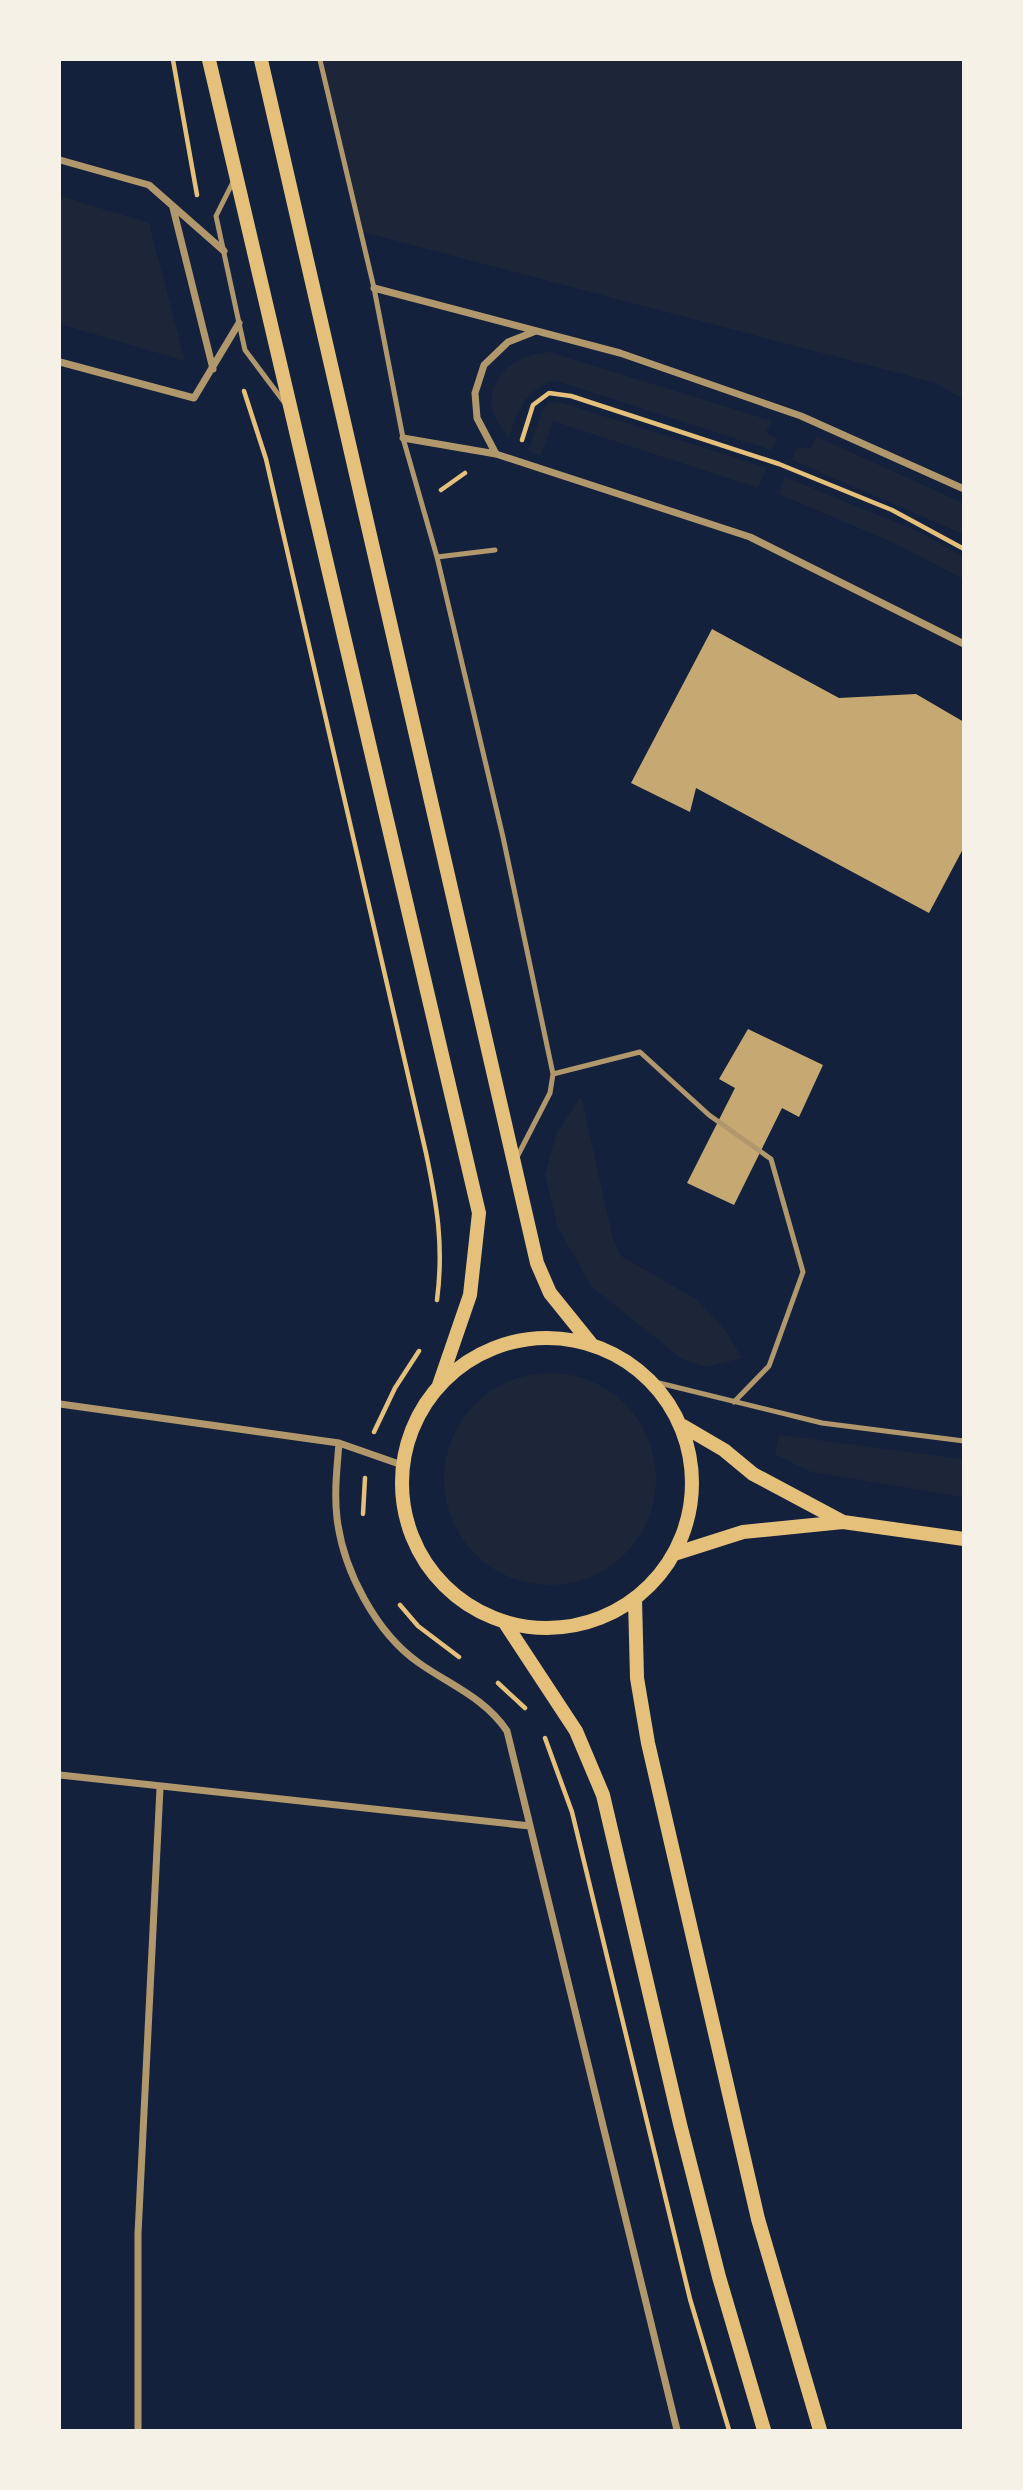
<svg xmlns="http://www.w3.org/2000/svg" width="1023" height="2490" font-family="Poppins,sans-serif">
  <rect width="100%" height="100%" fill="#14213d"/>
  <!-- green -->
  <path fill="#1d2539" d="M323 60H963V399L936 383 359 231Z
    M60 196 149 223 185 361 60 324Z
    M549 352 772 421 766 432 777 439 771 450 554 380C525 391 518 409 509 438 502 428 491 415 491 403 493 369 520 355 549 352Z
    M549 402 563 403 767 468 758 488 553 421 541 456 528 451 543 409Z
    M817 437 963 503V534L792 460 797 447 810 449Z
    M785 477 919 532 963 557V579L894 543 779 494Z
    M581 1096 613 1239 621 1256 696 1299 726 1331 742 1358 706 1367 682 1359 592 1287 558 1228 545 1175 556 1134Z
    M444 1479a106 106 0 1 1 212 0a106 106 0 1 1-212 0Z
    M779 1435 963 1459V1497L808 1471 775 1454Z"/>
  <!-- building -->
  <path fill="#c6a872" d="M712 629 839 698 916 694 964 722V847L929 913 696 788 690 812 631 783Z
    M748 1029 823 1065 799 1117 782 1108 734 1205 687 1183 735 1088 719 1079Z"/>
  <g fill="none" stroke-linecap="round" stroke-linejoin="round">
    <!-- path -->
    <path stroke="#e5c07b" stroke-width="4.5" d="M173 60 197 195
      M244 391 266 459 426 1153C437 1205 444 1246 437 1300
      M522 440 533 405 549 393 571 396 779 464 892 510 964 549
      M441 490 465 473
      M374 1432 395 1388 419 1351
      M363 1514 365 1478
      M400 1605 418 1626 459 1657
      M498 1683 525 1708
      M545 1738 572 1812 690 2299 729 2430"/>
    <!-- service -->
    <path stroke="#b1986c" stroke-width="5" d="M320 60 374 288 403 438 437 557 503 837 553 1074 550 1093 516 1159
      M234 180 216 216 239 323 245 350 284 402
      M437 557 495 550
      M553 1074 640 1052 709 1115 771 1159 803 1272 769 1366 734 1402
      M651 1381 822 1423 964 1441"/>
    <!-- minor -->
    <path stroke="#b1986c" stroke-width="7" d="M60 160 149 185 224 251
      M173 208 213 369
      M374 288 620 353 801 416 964 489
      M60 362 194 398 239 323
      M403 438 496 454 750 537 964 644
      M496 454 477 418 475 393 484 365 508 342 536 331
      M60 1404 339 1443 402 1465
      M339 1443C337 1468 334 1493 337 1518 343 1570 376 1633 419 1663 450 1685 485 1698 507 1731L677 2430
      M60 1775 530 1826
      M138 2430V2234L160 1788"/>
    <!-- secondary -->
    <path stroke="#e5c07b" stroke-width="14" d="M209 60 479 1213 470 1295 439 1385
      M261 60 537 1263 550 1293 592 1345
      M402 1483a145 145 0 1 1 290 0a145 145 0 1 1-290 0Z
      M683 1426 724 1450 753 1474 843 1522
      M674 1554 743 1532 843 1522 964 1539
      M635 1599 637 1678 648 1743 758 2219 820 2430
      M505 1623 576 1731 603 1795 680 2124 719 2277 764 2430"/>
  </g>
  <!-- border -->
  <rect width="1023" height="2490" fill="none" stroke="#f6f1e7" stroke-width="122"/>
</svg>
